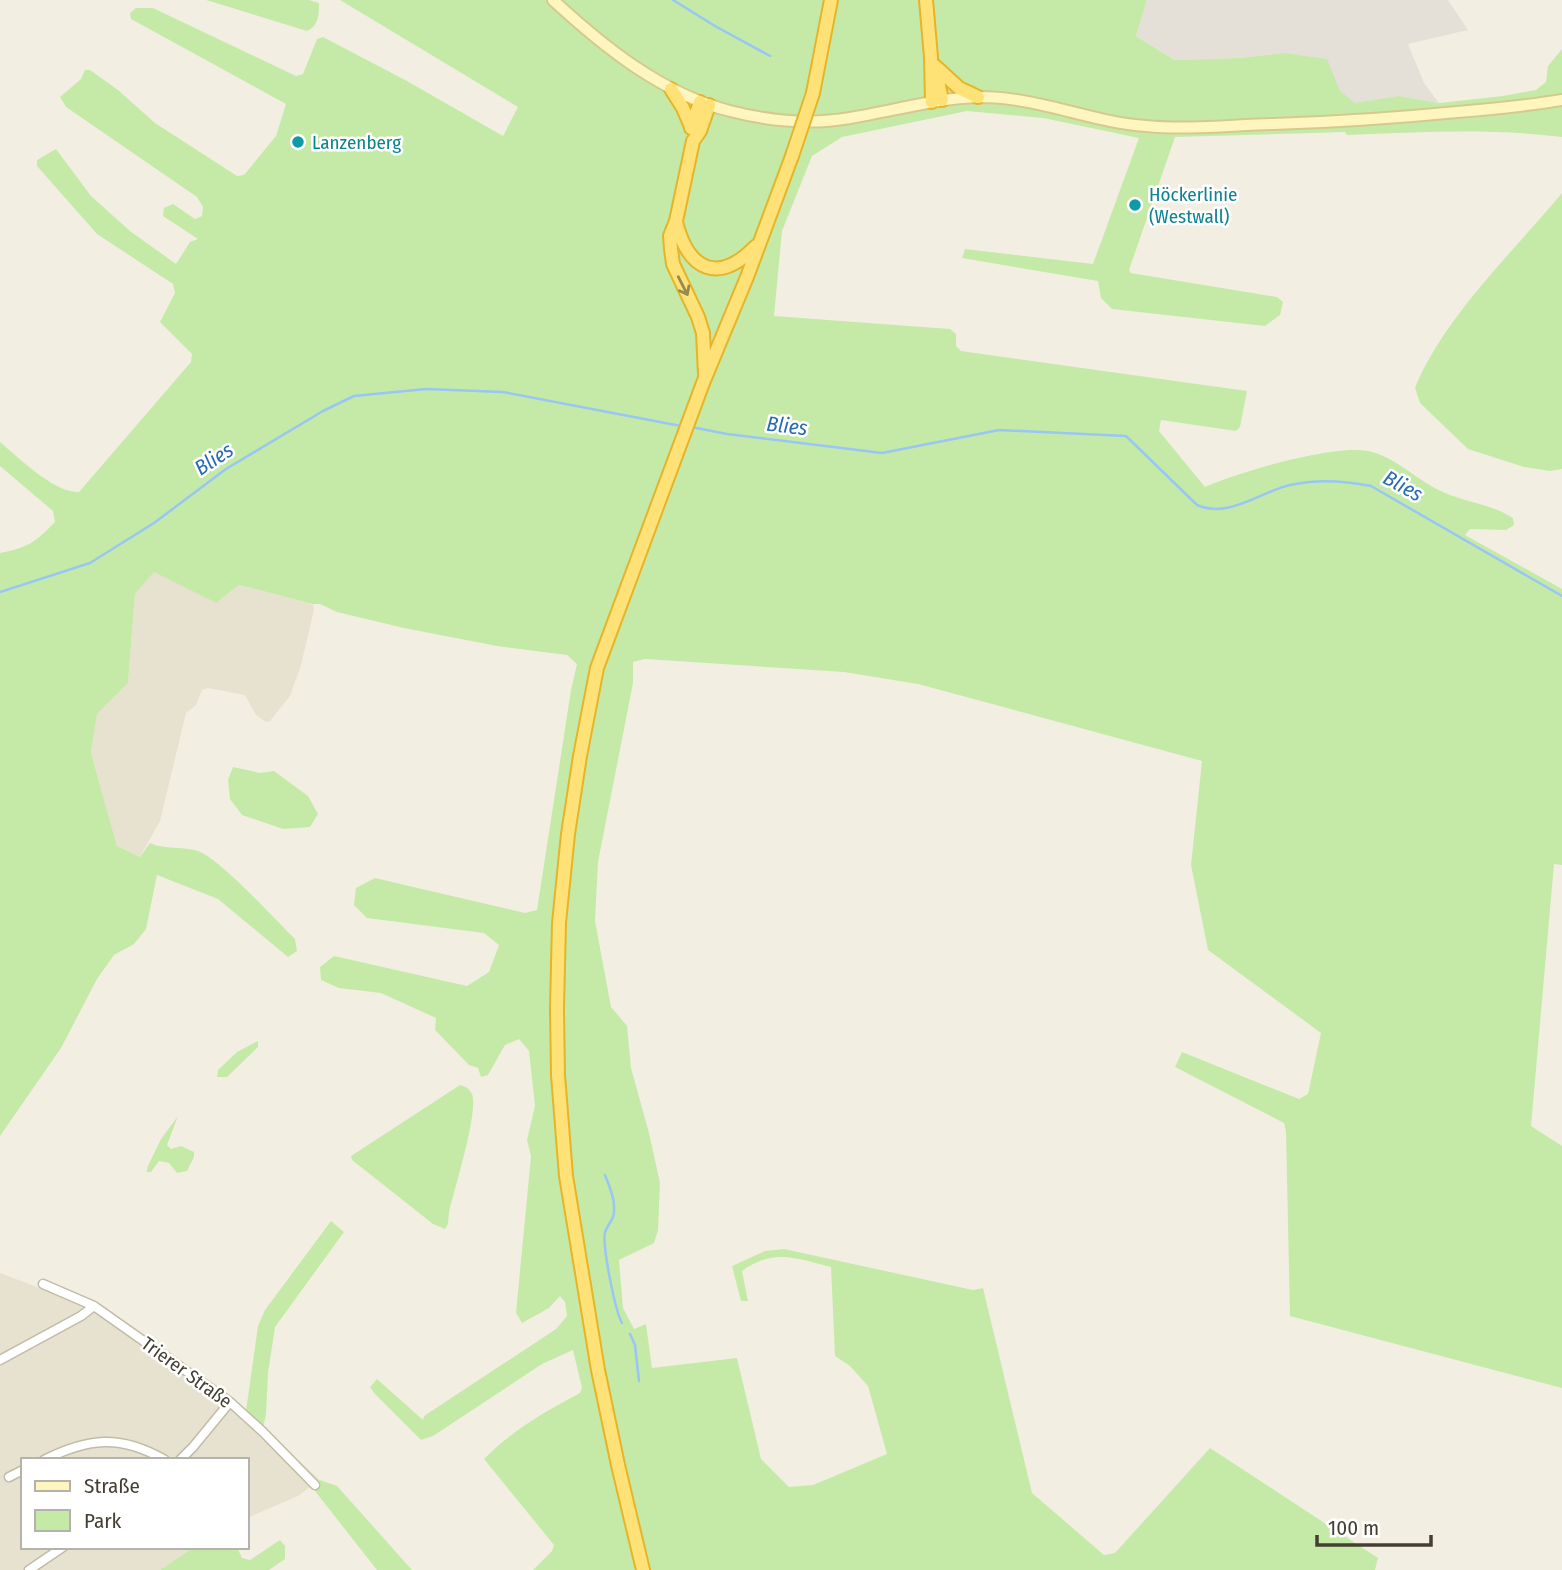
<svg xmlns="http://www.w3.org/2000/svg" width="1562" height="1570" font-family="'Fira Sans Condensed',sans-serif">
  <rect width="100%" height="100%" fill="#f2efe2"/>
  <!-- residential -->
  <path fill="#e7e2d0" d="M154 571 216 603 239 585 313 604 314 610 301 665 290 696 270 721 266 722 256 715 245 695 208 688 202 690 196 705 186 713 160 821 140 857 117 846 91 753 97 714 128 683 135 594Z
    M0 1273 40 1288 45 1281 94 1302 173 1354 231 1398 320 1480 298 1496 247 1518V1460H23V1547H194L160 1570H0Z"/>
  <!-- industrial -->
  <path fill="#e4e0d8" d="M1147 0H1448L1468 30 1408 44 1424 83 1439 103 1399 96 1355 104 1284 53 1240 58 1176 60 1136 36Z"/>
  <!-- green -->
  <path fill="#c5eaa8" d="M206 0H309L319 3C319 14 319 26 307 31Z
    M340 0H1147L1136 36 1175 60 1240 58 1284 53 1327 59 1340 91 1355 103 1399 96 1439 103 1503 96 1536 90 1546 82 1548 66 1562 49V137C1490 128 1419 132 1347 135L1345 132 1175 137 1129 270 1131 273 1277 297 1283 302 1280 315 1265 326 1112 309 1101 298 1098 281 962 258 965 249 1093 264 1139 138 1043 118 967 111 842 137 812 156 782 231 774 316 950 329 956 334V346L961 351 1247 391 1240 427 1236 431 1161 420 1159 431 1205 487C1238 472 1334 444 1368 451 1395 456 1417 481 1443 492 1467 503 1489 503 1513 518L1514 525 1506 530 1470 529 1465 535 1562 589V865L1554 864 1531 1126 1562 1146V1388L1290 1316 1286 1132 1284 1123 1175 1067 1182 1052 1299 1099 1308 1094 1321 1033 1208 950 1191 865 1202 761 918 684 844 672 645 659 633 662V683L598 862 595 921 611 1007 627 1026 631 1068 649 1133 660 1183 658 1230 654 1243 619 1260 623 1308 634 1329 646 1324 652 1368 737 1358 761 1459 789 1487 813 1485 887 1454 868 1386 850 1366 835 1356 831 1267C796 1258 774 1248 742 1271L748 1301H741L732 1266 765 1251 784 1249 973 1290 983 1288 1032 1493 1104 1555 1115 1553 1210 1448 1378 1558 1375 1570H533L552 1551 554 1545 484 1459C511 1431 546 1411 580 1393L582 1388 573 1350 542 1364 433 1436 421 1440 375 1394 370 1387 377 1379 423 1420 424 1416 556 1329 567 1316 565 1302 560 1296 549 1308 522 1323 516 1313 531 1156 527 1140 535 1106 529 1051 519 1039 505 1045 488 1075 481 1077 478 1068 469 1065 435 1030 436 1018 381 993 339 988 321 980 320 967 334 956 467 986 489 972 499 945 484 933 367 918 354 905 356 888 375 878 525 913 537 910 571 690 577 664 567 655 497 646 404 628 337 612 320 604H313L239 585 216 603 154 572 135 594 128 683 97 714 91 753 117 846 140 857 150 843C165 850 183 846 198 851 219 858 276 920 295 939L297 951 288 957 218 899 157 875 146 929 134 944 114 955 97 979 61 1048 0 1136V553C27 548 36 542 55 522L53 511 0 466V442C18 457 54 493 79 492L191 362 192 354 160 322 175 293 173 284 97 234 37 166V160L56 149 91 196 130 231 176 264 190 242 198 239 163 216 164 208 173 204 195 219 202 216 203 207 197 197 66 107 60 97 81 79 85 70H90L118 90 155 123 237 176 244 175 276 136 286 104 131 19 130 13 136 8H153L296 76 303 74 317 39 323 37 407 81 503 136 518 107Z
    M1562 193V469L1550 471 1524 467 1468 449 1420 403 1415 388C1444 317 1513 252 1562 193Z
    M233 767 260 773 274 771 308 796 318 814 310 827 283 829 242 815 230 799 228 780Z
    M258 1041V1047L227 1077H217L218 1070 237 1052Z
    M460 1085C465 1086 470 1089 472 1094 479 1111 454 1190 449 1212L448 1224 445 1229 433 1224 352 1160 351 1156Z
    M178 1116 167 1145 171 1149 181 1146 194 1152V1157L187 1171 177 1173 169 1163 159 1161 151 1172H147V1168L161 1139Z
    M331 1221 344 1232 275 1327 268 1373 266 1415 263 1427 246 1411 258 1326 265 1310Z
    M320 1480 337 1486 412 1570H377L311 1486Z
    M280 1540 285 1546V1559L269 1570H160L194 1547H237L242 1558 250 1560Z"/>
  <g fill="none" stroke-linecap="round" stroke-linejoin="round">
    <!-- stream -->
    <path stroke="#99c6f4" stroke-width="2.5" d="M673 0 715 26 770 56
      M691 427 727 434 882 453 999 430 1126 436 1197 505C1228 519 1260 492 1290 485 1316 479 1346 481 1371 486L1562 596
      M0 592 90 563 154 523 226 469 323 411 354 396 426 389 503 392 681 426
      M605 1175C610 1188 617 1203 613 1217 611 1222 607 1227 605 1232 602 1246 615 1310 622 1323
      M630 1334 635 1345 639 1381"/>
    <!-- minor casing -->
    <g stroke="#c1bba7" stroke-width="11">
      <path id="minor" d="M43 1284 94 1306 230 1402 262 1431 315 1485
        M0 1360 81 1316 94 1306
        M44 1460C88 1438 120 1434 165 1460
        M180 1460 193 1447 230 1402
        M9 1477 23 1470
        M29 1570 63 1547"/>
    </g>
    <!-- secondary casing -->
    <g stroke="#d5ca8e" stroke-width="14">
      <path id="secondary" d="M553 0C604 47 662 94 730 111 769 121 810 125 850 118 894 111 936 98 980 97 1038 97 1090 122 1146 126 1188 130 1231 125 1273 124 1335 122 1396 118 1457 112 1492 109 1527 106 1562 100"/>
    </g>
    <!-- trunk casing -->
    <g stroke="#e6b428" stroke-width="16">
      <path id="trunk" d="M926 0 931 57 932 102
        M935 66 959 88 978 97
        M937 76 942 100
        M671 89 683 108 691 127
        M813 93 831 0
        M691 128 700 102
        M676 222C689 272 719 284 756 246
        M705 374 703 333 698 317 673 264 671 249 670 236 676 221 693 141 700 131 709 105
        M643 1570 618 1465 598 1370 566 1176 558 1075 557 1008 559 923 568 834 580 756 597 668 703 383 747 277 792 156"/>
    </g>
    <!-- minor -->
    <use href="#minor" stroke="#fff" stroke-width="8"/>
    <!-- secondary -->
    <use href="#secondary" stroke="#fff6bf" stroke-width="10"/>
    <!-- trunk -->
    <use href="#trunk" stroke="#ffe277" stroke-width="12"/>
    <!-- trunk-bridge casing -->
    <g stroke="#e6b428" stroke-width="16" stroke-linecap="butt">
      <path id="trunk-bridge" d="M792 156 813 93"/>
    </g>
    <!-- trunk-bridge -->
    <use href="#trunk-bridge" stroke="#ffe277" stroke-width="12"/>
  </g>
  <!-- one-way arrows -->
  <defs><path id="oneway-shaft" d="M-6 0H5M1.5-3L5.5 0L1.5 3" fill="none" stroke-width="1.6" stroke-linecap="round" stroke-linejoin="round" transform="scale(1.75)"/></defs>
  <use stroke="#988851" href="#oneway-shaft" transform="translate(683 286) rotate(63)"/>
  <!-- markers -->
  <g fill="#0f9aa8" stroke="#fff" stroke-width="2.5">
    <circle cx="298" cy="142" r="7"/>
    <circle cx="1135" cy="205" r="7"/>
  </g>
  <g text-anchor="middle" stroke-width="5" stroke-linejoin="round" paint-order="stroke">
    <!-- culture labels -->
    <g font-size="19" fill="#0d838f" stroke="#fff" text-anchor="start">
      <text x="312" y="149">Lanzenberg</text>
      <text x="1149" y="201">Höckerlinie<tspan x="1149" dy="22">(Westwall)</tspan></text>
    </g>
    <!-- street labels -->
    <g font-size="19" fill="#443f32" stroke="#fff">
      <text transform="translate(187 1372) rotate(36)" y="7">Trierer Straße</text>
    </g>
    <!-- water labels -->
    <g font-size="21" font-style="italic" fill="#266ab5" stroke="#fff">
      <text transform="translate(787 426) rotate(7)" y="7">Blies</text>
      <text transform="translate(214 459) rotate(-33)" y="7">Blies</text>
      <text transform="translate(1403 486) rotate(29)" y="7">Blies</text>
    </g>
  </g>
  <!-- legend -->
  <rect x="21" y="1458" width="228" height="91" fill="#ffffff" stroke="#b4b2ad" stroke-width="2"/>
  <rect x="35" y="1481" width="35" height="10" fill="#fff6bf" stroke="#b4b2ad" stroke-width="2"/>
  <text x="84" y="1493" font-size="21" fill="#443f32">Straße</text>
  <rect x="35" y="1510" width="35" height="21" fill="#c5eaa8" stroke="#b4b2ad" stroke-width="2"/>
  <text x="84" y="1528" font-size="21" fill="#443f32">Park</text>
  <!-- scale -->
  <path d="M1317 1535v10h114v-10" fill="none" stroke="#443f32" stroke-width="3.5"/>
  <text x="1328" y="1535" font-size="21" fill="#443f32" stroke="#ffffff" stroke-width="5" paint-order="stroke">100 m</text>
</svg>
